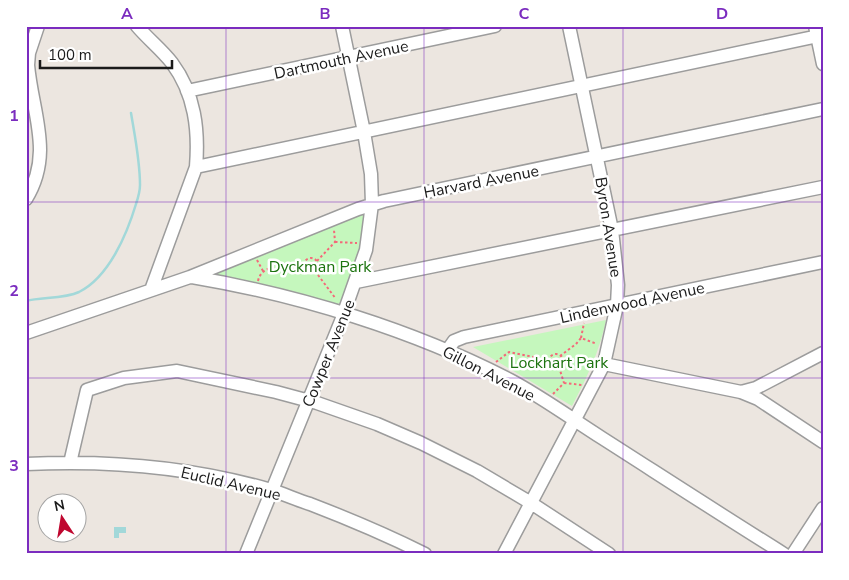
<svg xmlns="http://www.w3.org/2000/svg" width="849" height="580" font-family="'Nunito Sans',sans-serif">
  <rect width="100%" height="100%" fill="#ece6e0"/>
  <!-- park -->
  <path fill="#c5f7bd" d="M364 213C370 231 348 283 341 302L338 304 215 276V273Z
    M606 320C599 353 588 375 572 406L473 347Z"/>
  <!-- water -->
  <path fill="#a2d8d9" d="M114 527H126V533H119V538H114Z"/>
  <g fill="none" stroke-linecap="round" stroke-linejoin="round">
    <!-- stream -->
    <path stroke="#a2d8d9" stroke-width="2.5" d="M26 301C42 297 64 299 79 292 109 277 127 234 136 204 138 198 140 191 140 185 140 161 135 137 131 113"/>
    <!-- minor casing -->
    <g stroke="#9c9c9c" stroke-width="15">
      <path id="minor" d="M137 26C148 39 162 50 172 63 195 94 199 130 196 167L151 290
        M815 26 823 64
        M187 91 495 26
        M196 167 823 35
        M26 199C54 154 32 112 28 65L29 53 38 26
        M192 277C299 295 413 330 510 380 542 397 572 419 602 438 663 477 723 516 784 554
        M356 282 823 187
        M26 333 190 277 358 209 384 201 823 109
        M447 351 454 341 464 337 823 262
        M604 364 741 392 756 388 823 353
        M741 392 758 399 823 442
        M70 463 87 390 124 378 177 371 276 392 317 403 377 424 421 443 477 471 531 503 609 554
        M26 464C108 460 192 467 271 490 284 494 297 500 310 504 349 519 387 535 425 554
        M246 554 341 321 366 250 372 204 371 174 364 132 342 26
        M504 554 604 364 617 305 618 285 612 230 569 26
        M793 554 823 508"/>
    </g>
    <!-- path -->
    <path stroke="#f46979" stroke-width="2" stroke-dasharray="2.5 2.5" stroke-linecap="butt" d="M335 242 357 243
      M304 265a7 7 0 1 1 14 0a7 7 0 1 1-14 0Z
      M257 260 263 271
      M317 261 335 242 334 230
      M315 271 336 299
      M258 281C262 262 288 267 303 266
      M581 338 584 323
      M549 361a7 7 0 1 1 14 0a7 7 0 1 1-14 0Z
      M560 356 576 344 581 338 597 344
      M496 362 509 352 549 360
      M559 367 564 383
      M564 383 582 385
      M553 394 564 383"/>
    <!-- minor -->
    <use href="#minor" stroke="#fff" stroke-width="12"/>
  </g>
  <!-- grid -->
  <path fill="none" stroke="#7b2cbf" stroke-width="1" stroke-opacity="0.55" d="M226 26V554M424 26V554M623 26V554M26 202H823M26 378H823"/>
  <g text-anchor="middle" stroke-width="5" stroke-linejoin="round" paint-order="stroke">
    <!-- street labels -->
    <g font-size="16" fill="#1b1b1b" stroke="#fff">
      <text transform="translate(341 59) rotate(-12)" y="6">Dartmouth Avenue</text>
      <text transform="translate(481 181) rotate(-11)" y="6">Harvard Avenue</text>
      <text transform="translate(609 227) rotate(81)" y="6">Byron Avenue</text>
      <text transform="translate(632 302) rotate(-12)" y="6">Lindenwood Avenue</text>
      <text transform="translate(328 353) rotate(-68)" y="6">Cowper Avenue</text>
      <text transform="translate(489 373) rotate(27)" y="6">Gillon Avenue</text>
      <text transform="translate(231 483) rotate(13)" y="6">Euclid Avenue</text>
    </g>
    <!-- park labels -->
    <g font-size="16" fill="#1c730f" stroke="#fff">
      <text x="320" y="272">Dyckman Park</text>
      <text x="559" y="368">Lockhart Park</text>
    </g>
  </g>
  <!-- border -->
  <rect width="849" height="580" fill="none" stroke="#ffffff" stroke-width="55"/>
  <!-- north arrow -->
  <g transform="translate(62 518) rotate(348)"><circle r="24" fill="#ffffff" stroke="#a4a4a4"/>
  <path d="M0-4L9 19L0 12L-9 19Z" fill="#bf072f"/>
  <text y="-8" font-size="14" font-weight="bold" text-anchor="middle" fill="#1b1b1b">N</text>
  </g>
  <!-- scale -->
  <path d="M40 60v8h132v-8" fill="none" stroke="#1b1b1b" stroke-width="2.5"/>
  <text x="48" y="60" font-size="15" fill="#1b1b1b" stroke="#ffffff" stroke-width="4" paint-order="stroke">100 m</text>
  <rect x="28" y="28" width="794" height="524" fill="none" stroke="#7b2cbf" stroke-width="2"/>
  <g font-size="16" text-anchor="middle" font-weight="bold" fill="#7b2cbf">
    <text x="127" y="19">A</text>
    <text x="325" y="19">B</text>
    <text x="524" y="19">C</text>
    <text x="722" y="19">D</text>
    <text x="14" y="121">1</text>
    <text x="14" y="296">2</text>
    <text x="14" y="471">3</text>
  </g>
</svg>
